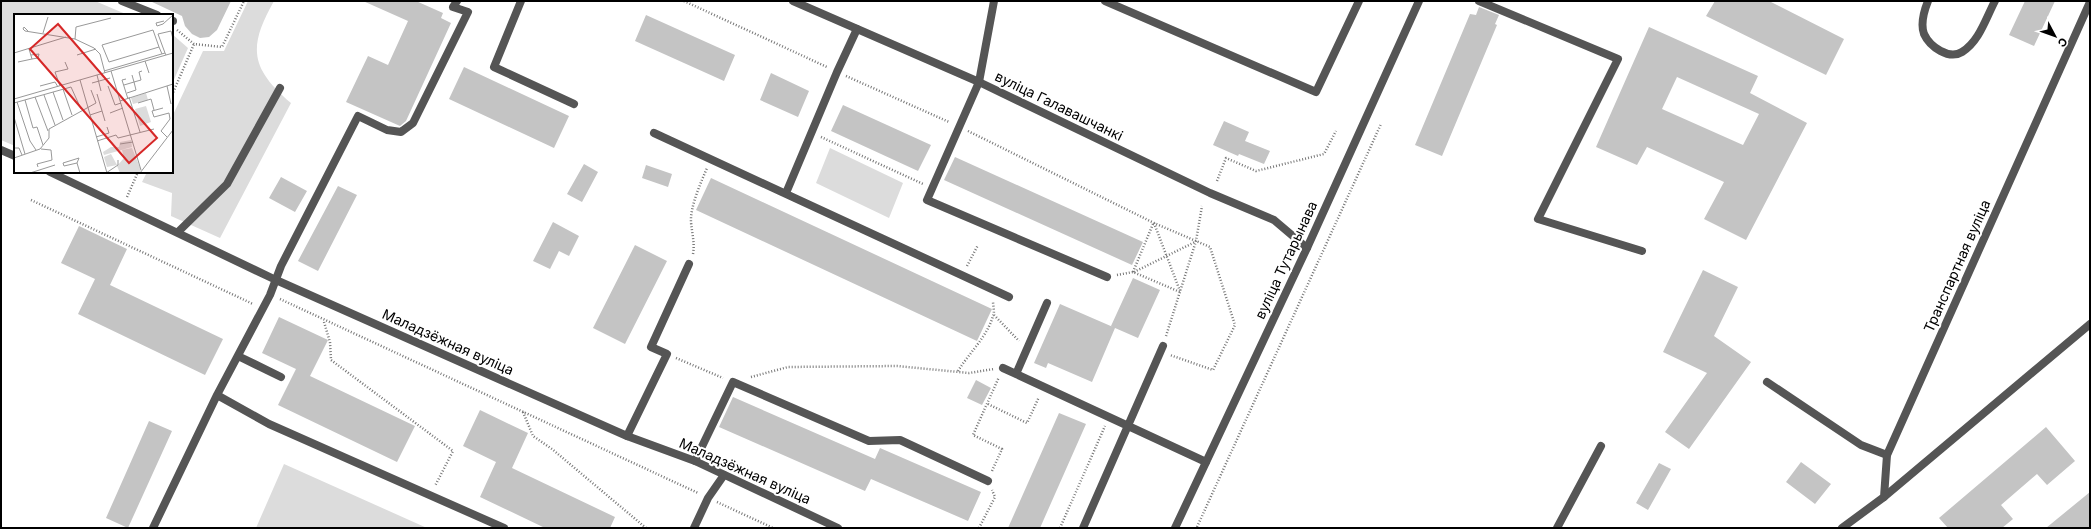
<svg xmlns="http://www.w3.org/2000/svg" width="2091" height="529" font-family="Inter,sans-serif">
  <rect width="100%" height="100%" fill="#fff"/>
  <!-- green -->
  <path fill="#dcdcdc" d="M1 1H95L128 15H15V146L1 140Z
    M248 1H274C248 47 250 68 291 103L220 238 171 216 172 193 142 182 147 172H172V117L203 51H224Z
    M172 34 188 48 172 84Z
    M830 148 903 183 889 218 816 183Z
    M284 464 427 528H256Z"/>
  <!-- building -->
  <path fill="#c4c4c4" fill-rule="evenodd" d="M150 1H231L217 30 209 37 200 38 192 34 185 26 182 16Z
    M363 1H416L443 13 441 18 451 23 406 121 400 126 346 102 368 56 388 65 408 21Z
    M1715 1H1769L1844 39 1826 75 1706 16Z
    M2025 1H2055L2034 46 2009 35Z
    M1479 7 1499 15 1495 24 1497 25 1442 156 1415 145 1470 14 1476 15Z
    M646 15 735 55 724 81 635 41Z
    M1649 27 1758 76 1750 93 1807 123 1746 240 1704 219 1724 182 1647 147 1637 165 1596 147ZM1677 77 1759 114 1743 145 1662 109Z
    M464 67 569 116 554 148 449 99Z
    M771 73 809 91 798 117 760 100Z
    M843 105 931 145 918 171 831 131Z
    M1224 121 1249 132 1245 141 1270 151 1264 164 1239 154 1238 156 1213 145Z
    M955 157 1143 242 1132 265 944 180Z
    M584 164 598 172 582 202 567 194Z
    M646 165 672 174 668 187 642 178Z
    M281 177 307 191 295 212 269 198Z
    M711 178 992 309 977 341 696 210Z
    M338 186 357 195 318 271 298 261Z
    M553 222 579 236 569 256 559 251 550 269 533 261Z
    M79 226 127 249 110 285 223 339 205 375 78 314 95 279 61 263Z
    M635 245 667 261 625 344 593 328Z
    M1703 270 1738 287 1714 336 1751 362 1689 449 1665 432 1707 373 1663 352Z
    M1133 278 1160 290 1138 338 1115 328 1092 382 1048 363 1046 368 1034 363 1060 304 1113 327 1111 326Z
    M279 317 328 340 310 376 415 426 397 462 278 405 296 369 262 353Z
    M976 380 991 388 982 405 967 398Z
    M733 397 875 459 880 448 981 492 968 521 871 479 865 491 719 427Z
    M480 410 528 433 512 468 615 517 610 528H545L480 497 496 462 463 446Z
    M1059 413 1086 424 1040 528H1008Z
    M149 421 172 431 128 528 106 518Z
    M2046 427 2075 461 2047 485 2037 474 2001 505 2013 519 2002 528H1948L1939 518Z
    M1801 462 1831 484 1815 504 1786 482Z
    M1659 463 1671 469 1648 510 1636 503Z
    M2090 492V528H2046Z"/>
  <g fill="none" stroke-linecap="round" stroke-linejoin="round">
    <!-- path -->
    <path stroke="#777" stroke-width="2.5" stroke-dasharray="1 2" stroke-linecap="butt" d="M684 1 827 67
      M177 30 194 44 222 47 244 1
      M846 76 949 122
      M172 95 194 44
      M968 131 1154 223 1210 247 1235 325 1213 370 1170 355
      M821 137 923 184
      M1217 181 1226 158 1256 171 1324 154 1336 131
      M127 197 138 172
      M31 200 253 304
      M1154 223 1180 291
      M693 254C695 243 692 234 691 222 690 207 701 182 707 168
      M967 266 978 245
      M1133 272 1153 224
      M1134 272 1195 242
      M1117 275 1133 272 1180 292
      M280 299 698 493
      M994 315 1019 341
      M324 322 330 342 331 360 453 451 435 486
      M1166 336 1196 241 1202 206
      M676 358 723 378
      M958 371C969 353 987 337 993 316 995 312 993 306 993 301
      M751 377 788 367 897 366 969 373 994 369
      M988 404 1027 423 1039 397
      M523 412 533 436 552 449 646 528
      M992 471 1002 449 973 435 999 377
      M717 502 773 528
      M1197 527 1381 124
      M979 528 995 497 992 490
      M1060 528 1105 426"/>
    <!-- service -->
    <path stroke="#555" stroke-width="8" d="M122 1 157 15
      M521 1 494 67 574 104
      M994 1 979 82 927 200 1107 277
      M1105 1 1316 92 1359 1
      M1479 1 1618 59 1538 219 1642 251
      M1928 1C1924 11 1920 23 1924 34 1930 47 1949 60 1962 52 1979 42 1986 18 1995 1
      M172 21H173
      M654 133 1009 297
      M786 193 837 72 857 29
      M178 232 227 184 280 88
      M238 356 281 377
      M1003 368 1206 462
      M1016 374 1047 303
      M1767 382 1861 445 1887 455
      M217 395 269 424 504 528
      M627 436 667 354 651 347 689 264
      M695 461 733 382 869 441 900 440 988 481
      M1884 497 2090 324
      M153 528 217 395 270 295 281 266 358 116 387 130 401 132 413 123 468 12 453 7 457 1
      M694 528 708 498 724 475
      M1083 528 1163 346
      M1557 528 1601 446"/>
    <!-- minor -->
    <path stroke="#555" stroke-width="8" d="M793 1 979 82 1210 193 1274 220 1307 248
      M1 150 15 156
      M50 172 276 280 627 436 695 461 838 528
      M1842 528 1884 497 1887 455 2090 2"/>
    <!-- tertiary -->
    <path stroke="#555" stroke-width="8" d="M1175 528 1307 248 1419 1"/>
  </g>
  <g text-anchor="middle" stroke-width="4" stroke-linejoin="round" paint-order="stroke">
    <!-- street labels -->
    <g font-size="14" fill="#000" stroke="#fff">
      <text transform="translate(1059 106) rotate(26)" y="5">вуліца Галавашчанкі</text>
      <text transform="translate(1286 260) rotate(-65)" y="5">вуліца Тутарынава</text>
      <text transform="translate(1957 266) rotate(-66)" y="5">Транспартная вуліца</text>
      <text transform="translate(448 342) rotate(24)" y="5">Маладзёжная вуліца</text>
      <text transform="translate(745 471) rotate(24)" y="5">Маладзёжная вуліца</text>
    </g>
  </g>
  <!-- overview -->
  <g transform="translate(14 14)">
    <rect width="159" height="159" fill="#fff"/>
    <path d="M132 79 134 86 119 90 117 84ZM132 92 137 108 126 112 121 95ZM117 126 118 133 90 141 89 138 97 133H105L106 128ZM118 134 127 156 125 159H106L103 152 110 144 108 136ZM97 140 103 151 93 153 90 143Z" fill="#dcdcdc"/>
    <path fill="none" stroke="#999" stroke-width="1" d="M150 7 142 9 143 12 149 10 159 1M14 17 10 13 9 15 11 17 61 25 80 34 86 40 91 59M29 19 34 3M61 25 62 13 97 4M145 33 139 16 88 31 95 48 145 33 148 40M0 39 52 23M151 39 144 20 157 17 159 25M17 41 25 40 24 44 18 45M63 41 82 35M131 47 135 59M4 48 18 45 15 35M90 57 151 39 152 41M97 57 127 156M83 61 87 77M112 65 108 66 114 85M66 66 93 159M78 69 96 64M110 71 120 68 118 61M26 72 41 68 44 73M46 72 41 58 54 55 51 48M94 72 101 91 107 89M153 72 157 90M49 75 58 101M39 78 49 106M113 79 122 76 120 68 127 66 125 58 128 57M83 80 91 107M30 81 41 111M21 83 34 117M115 83 126 118M0 85 159 39M11 86 19 114 23 113 29 131M106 87 159 70M3 88 16 127 22 136M0 89 57 73 67 95M124 89 137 85 140 96M149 94 138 97 140 103 155 99 156 105 147 117 153 123M96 99 109 94M76 101 88 97M0 103 11 140M82 123 95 119 93 113M83 127 102 121 104 124 140 115M106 130 119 128M0 134H5L8 141M0 144 26 135 35 124V115L82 89 77 76M63 149 50 152 49 149 65 144 63 149 66 159M24 153 23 150 38 146 37 136 27 135M16 159 41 151M92 159 104 151V146M126 159 159 116"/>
    <path fill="#d62828" fill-opacity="0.15" stroke="#d62828" stroke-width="2" d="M44 10 143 124 115 149 16 35Z"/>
    <rect width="159" height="159" fill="none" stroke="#000" stroke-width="2"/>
  </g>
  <!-- border -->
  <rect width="2091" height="529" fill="none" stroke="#000000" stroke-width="4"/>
  <!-- north arrow -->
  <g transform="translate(2055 36) rotate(131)" stroke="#ffffff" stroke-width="3" paint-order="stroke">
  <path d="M0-3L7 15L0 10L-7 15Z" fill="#000000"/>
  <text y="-6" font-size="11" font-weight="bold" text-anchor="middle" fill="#000000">С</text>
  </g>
</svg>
